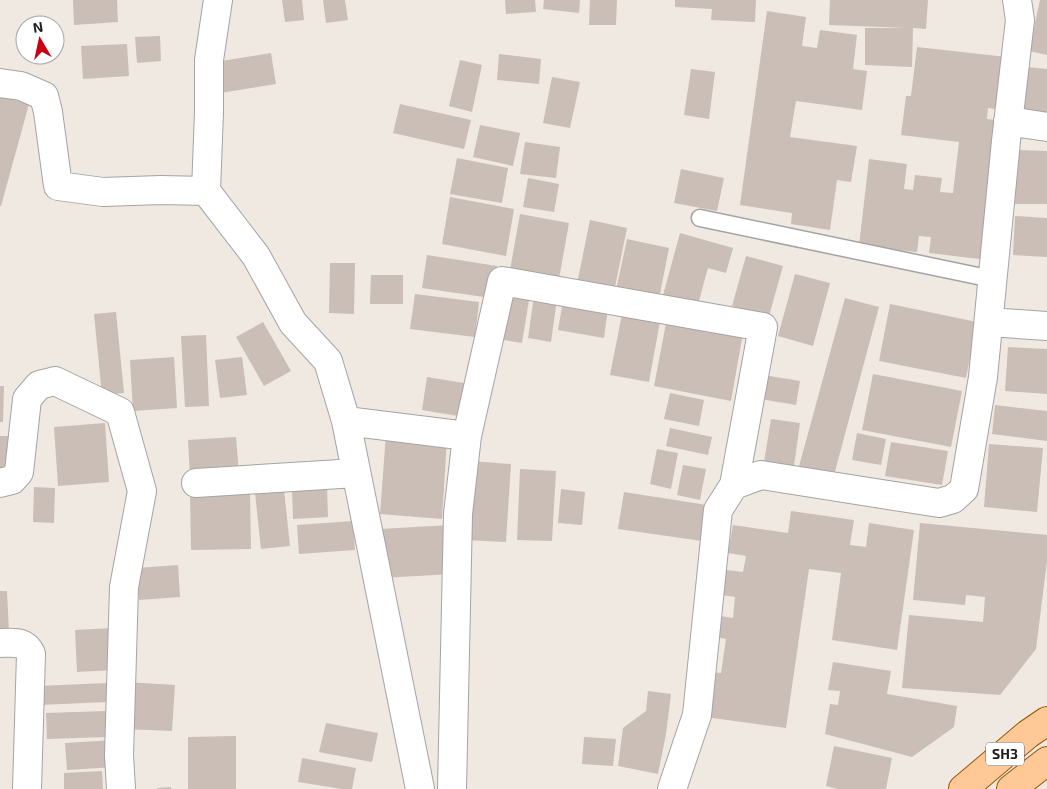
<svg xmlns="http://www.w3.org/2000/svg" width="1047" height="789" font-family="'Exo 2',sans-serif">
  <rect width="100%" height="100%" fill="#efe9e1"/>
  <!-- building -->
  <path fill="#cbbeb7" d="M73 0H117L118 22 74 25Z
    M282 0H302L304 20 285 22Z
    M323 0H345L348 20 326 23Z
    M505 0H535L536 12 506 14Z
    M544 0H580L579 13 543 9Z
    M590 0H617L616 25H589Z
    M675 0H756L755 22 711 20 712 9 675 7Z
    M830 0H928L926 29 913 28 912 67 865 65V28H908L829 25Z
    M1040 0H1047V55L1029 51Z
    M767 11 806 17 802 46 817 48 820 30 857 35 853 69 867 71 862 110 796 101 790 137 857 146 851 182 837 180 830 230 791 224 792 213 740 205Z
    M160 36 161 61 137 63 135 37Z
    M127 44 129 76 83 79 81 46Z
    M917 47 1007 57 1001 110 988 108 987 119 1003 121 988 260 929 253 931 237 919 236 917 252 859 246 869 159 907 164 904 189 913 190 915 175 942 178 940 192 953 193 959 142 901 135 906 96H911Z
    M271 53 276 84 220 93 215 62Z
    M499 54 541 59 539 84 497 80Z
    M460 60 482 65 472 112 449 106Z
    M1027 67 1047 69V122L1020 118Z
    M691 69 715 72 709 119 684 115Z
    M552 77 580 82 570 128 543 123Z
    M0 96 29 104 1 206H0Z
    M400 104 471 120 464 149 393 133Z
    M480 125 520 133 513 166 473 157Z
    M525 142 560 147 556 178 520 174Z
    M1017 150 1047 151V204H1015Z
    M457 158 508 168 502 203 450 194Z
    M681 169 724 178 717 211 674 203Z
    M528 178 559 184 554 212 523 207Z
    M450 197 514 209 506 256 442 244Z
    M520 214 569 223 559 279 510 270Z
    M1015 216 1047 218V257L1013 255Z
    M590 220 627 228 614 292 577 284Z
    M680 233 733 248 726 273 708 268 697 308 662 299Z
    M627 239 669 248 659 299 616 290Z
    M427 255 497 266 491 298 422 288Z
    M746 256 783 266 769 316 732 306Z
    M330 263H355L354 314 329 313Z
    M795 274 830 283 813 346 778 336Z
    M371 275H403V304H370Z
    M415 294 479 302 475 337 410 329Z
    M505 296 529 300 522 343 497 339Z
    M534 296 557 299 551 342 528 338Z
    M845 298 879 307 833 479 798 470Z
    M563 301 608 308 604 338 558 330Z
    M890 304 977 322 966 378 879 361Z
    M623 309 661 316 649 382 610 375Z
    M116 312 124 393 102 395 94 314Z
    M667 318 743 333 731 401 654 386Z
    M263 322 291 371 264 386 236 337Z
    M206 335 209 406 185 407 181 336Z
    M1008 347 1047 349V394L1005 391Z
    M174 357 177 408 133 411 130 360Z
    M242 357 247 395 220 398 215 360Z
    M758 374 800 381 796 405 754 398Z
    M873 374 962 391 951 447 862 430Z
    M427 377 470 384 464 417 422 410Z
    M0 386H4L3 422H0Z
    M670 393 704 400 699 426 664 419Z
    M995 405 1047 411V441L992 434Z
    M771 419 800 423 794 466 764 462Z
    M105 423 109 482 58 486 54 427Z
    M670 428 712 437 708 455 666 446Z
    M857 433 886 439 881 465 852 460Z
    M386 434 447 439 442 519 380 514Z
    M0 436H12L13 476H0Z
    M236 437 239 474 190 477 188 440Z
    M891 442 948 451 942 485 885 476Z
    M989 444 1043 448 1037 512 984 507Z
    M657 449 678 453 671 489 650 484Z
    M471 461 511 464 506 542 466 540Z
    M683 465 706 469 700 500 677 495Z
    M520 469 556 471 552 541 517 540Z
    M327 486 328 517 293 519 292 488Z
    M34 487 55 488 54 523 33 522Z
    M561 489 585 492 582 525 558 523Z
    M284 490 290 546 261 549 255 493Z
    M250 491 251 549 191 550 190 493Z
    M624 492 707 505 702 541 618 529Z
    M791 511 854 520 850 545 866 547 869 523 914 530 897 650 832 640 841 573 809 569 786 728 705 717 711 672 721 673 726 639 716 637 720 616 733 618 735 597 722 595 726 570 743 572 746 556 728 553 733 525 788 533Z
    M353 521 355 550 299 554 297 525Z
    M920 523 1047 535V561L1036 649 1000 695 902 688 909 615 983 622 985 597 966 595 965 605 913 600Z
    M451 525 453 574 382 578 380 529Z
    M178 565 180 597 139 600 137 568Z
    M0 591H7L9 632H0Z
    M113 628 115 670 77 672 75 630Z
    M833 662 891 671 887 694 957 706 954 727 912 757 825 734 830 704 838 705 840 691 828 690Z
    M126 682 175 685 172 731 124 729Z
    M107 683 108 702 39 705 38 686Z
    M648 691 671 694 666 734 658 774 618 766 623 728 646 711Z
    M106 711 107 737 47 739 46 713Z
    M326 723 378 733 372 762 319 752Z
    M236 736V789H188V737Z
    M584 737 616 739 613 766 582 764Z
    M113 740 115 767 67 770 65 743Z
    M834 746 892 758 886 789H838L826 786Z
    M302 758 356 768 352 789H342L298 782Z
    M102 771 103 789H64V773Z
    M171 787V789H157V788Z"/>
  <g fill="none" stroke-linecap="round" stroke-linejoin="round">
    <!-- service casing -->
    <g stroke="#a4a4a4" stroke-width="19">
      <path id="service" d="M700 218 992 279"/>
    </g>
    <!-- minor casing -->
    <g stroke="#a4a4a4" stroke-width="30">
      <path id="minor" d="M0 83 21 86 44 96 48 112 58 186 103 192 161 190 206 191 256 256 293 323 328 361 346 421 420 789
        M1008 121 1047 127
        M206 191 209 112V60L218 0
        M989 322 1047 326
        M346 421 467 436
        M0 483 12 480 19 472 27 399 39 385 55 381 120 412 142 491 124 587 119 755 121 789
        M196 483 356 473
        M0 643C13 643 25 640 31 654L27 789
        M452 789 458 514 467 436 502 281 763 327 734 485
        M672 789 697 715 718 510 734 485 761 475 939 503 953 499 964 489 983 377 1006 141 1020 20 1017 0"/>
    </g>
    <!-- primary casing -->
    <g stroke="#955600" stroke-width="30">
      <path id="primary" d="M963 789 1028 734 1047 721
        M1011 789 1047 761"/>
    </g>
    <!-- service -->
    <use href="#service" stroke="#fff" stroke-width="16"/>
    <!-- minor -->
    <use href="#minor" stroke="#fff" stroke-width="28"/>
    <!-- primary -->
    <use href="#primary" stroke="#ffc896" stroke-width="28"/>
  </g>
  <g text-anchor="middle" stroke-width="5" stroke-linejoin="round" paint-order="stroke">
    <!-- shield labels -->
    <rect fill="#fff" stroke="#616161" stroke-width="1" x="986" y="742.5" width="38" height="23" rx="4"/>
    <g font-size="14" font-weight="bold" fill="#1d1d1d">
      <text x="1005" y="759">SH3</text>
    </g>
  </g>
  <!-- north arrow -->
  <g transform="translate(40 40) rotate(351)"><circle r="24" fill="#ffffff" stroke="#a5a5a5"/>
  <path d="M0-4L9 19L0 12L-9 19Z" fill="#c90013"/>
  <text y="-8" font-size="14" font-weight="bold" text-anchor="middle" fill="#1d1d1d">N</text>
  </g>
</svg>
